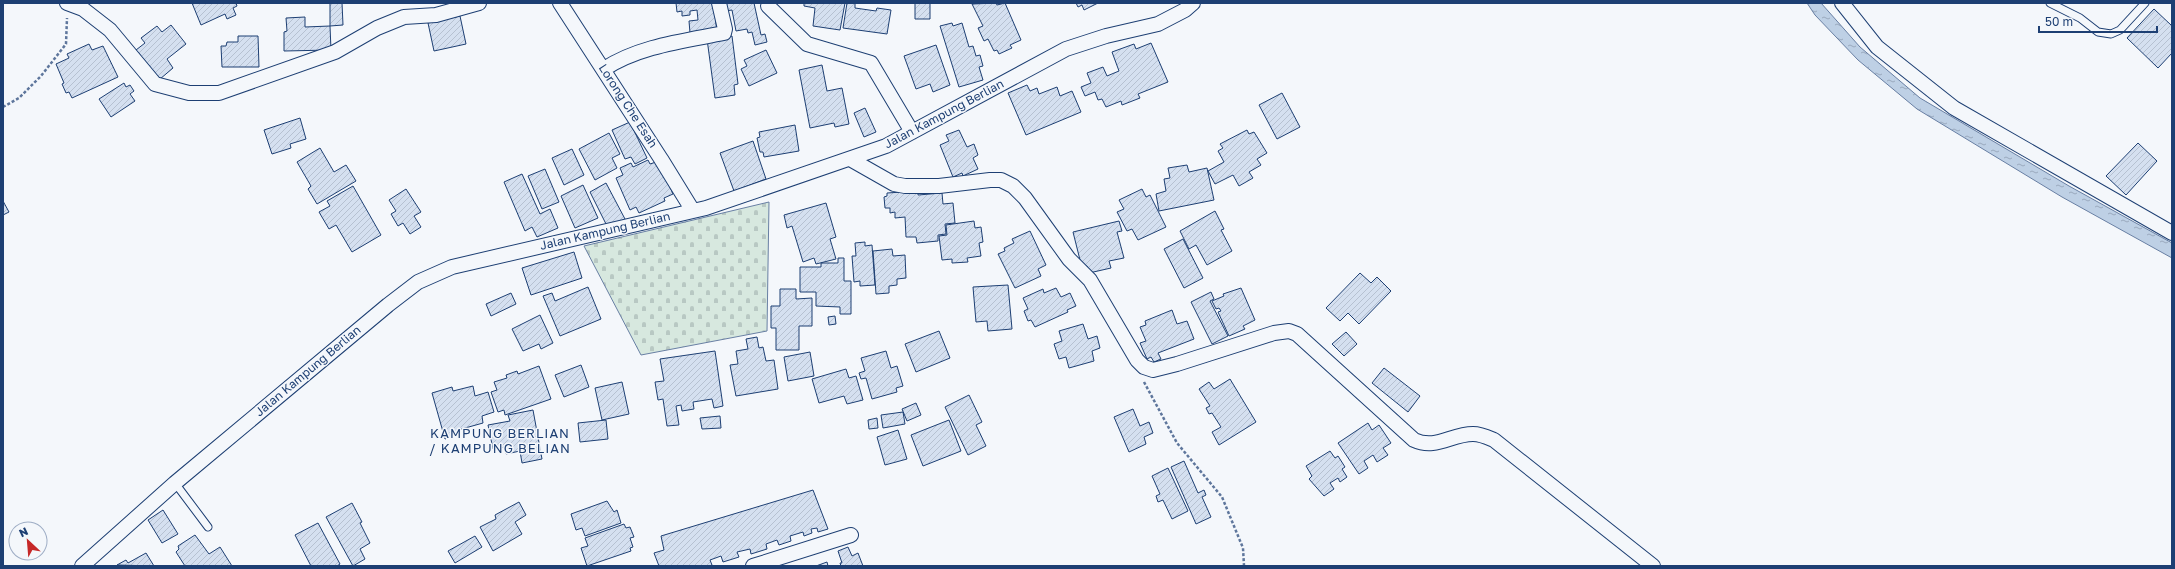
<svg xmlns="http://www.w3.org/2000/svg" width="2175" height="569" font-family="'Golos Text',sans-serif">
  <defs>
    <pattern id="cemetery-stones" width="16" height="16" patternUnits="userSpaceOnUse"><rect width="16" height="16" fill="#d7e8df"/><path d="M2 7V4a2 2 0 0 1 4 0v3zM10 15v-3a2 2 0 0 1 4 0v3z" fill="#b8c8c3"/></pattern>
    <pattern id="water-ripples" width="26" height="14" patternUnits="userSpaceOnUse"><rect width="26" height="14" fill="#bed0e5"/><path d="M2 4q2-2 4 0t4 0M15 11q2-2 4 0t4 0" fill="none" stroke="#9aaabe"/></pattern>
    <pattern id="building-hatch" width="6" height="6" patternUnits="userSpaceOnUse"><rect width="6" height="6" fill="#d5e0f0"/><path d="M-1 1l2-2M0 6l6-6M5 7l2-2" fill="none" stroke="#b6c1d1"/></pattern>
  </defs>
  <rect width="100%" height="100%" fill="#f4f7fb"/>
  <!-- cemetery -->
  <path fill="url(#cemetery-stones)" stroke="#687fa3" d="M769 202 767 331 641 355 584 246Z"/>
  <!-- water -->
  <path fill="url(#water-ripples)" stroke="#687fa3" d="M1807 3H1821L1860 47 1920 98 2069 186 2172 243V258L2062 197 1917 109 1858 60 1815 15Z"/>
  <!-- building -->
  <path fill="url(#building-hatch)" stroke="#1d3f73" d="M192 3H236L237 6 233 8 236 15 227 19 225 14 201 25Z
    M330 3H342L343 25 330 26Z
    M676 3H714L717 34 690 33 689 21 698 20 697 10 690 11V15L682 16V11L677 12Z
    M723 3H754L761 35 765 34 767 42 755 45 752 32 748 33 747 29 736 31 732 10 725 11Z
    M804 3H845L840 30 813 26 815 8 804 6Z
    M847 3H855V8L876 11 877 8 891 10 887 34 843 28Z
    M915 3H930V19H915Z
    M996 3 997 5 1005 3 1021 40 1010 45 1012 48 999 54 997 50 994 51 988 39 984 41 978 28 983 26 972 4Z
    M1076 3H1098L1084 10 1082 5 1078 7Z
    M2154 9 2171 25 2172 24V53L2158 68 2127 38Z
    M460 16 466 44 434 51 428 23Z
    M305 17V27L330 26 331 50 284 51V32L287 31 286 18Z
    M952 23 953 26 962 23 969 47 973 46 976 56 980 55 983 66 979 67 983 80 959 87 940 26Z
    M171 25 186 44 167 59 173 68 160 79 136 50 145 43 141 38 157 26 162 32Z
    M238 36H258L259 67H222L221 46H226L227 42H238Z
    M732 36 738 84 734 85 735 95 715 98 707 39Z
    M1151 43 1168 82 1138 94 1140 98 1122 105 1121 101 1106 107 1102 99 1098 100 1095 92 1085 96 1081 87 1091 83 1087 73 1103 67 1107 76 1119 71 1112 52 1134 44 1136 49Z
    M89 44 92 50 103 46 118 77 72 98 69 92 66 93 62 84 64 83 56 64 69 58 67 54Z
    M936 45 950 85 933 92 930 84 916 89 904 56Z
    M766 50 777 73 749 86 741 69 747 66 744 60Z
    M822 65 827 91 842 88 849 124 835 127 834 123 810 128 799 70Z
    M124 83 126 87 130 85 134 91 130 94 135 101 111 117 99 99Z
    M1027 85 1030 91 1037 88 1039 94 1057 87 1060 96 1072 91 1081 112 1026 135 1008 93Z
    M1282 93 1300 127 1277 139 1259 105Z
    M865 108 876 132 864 137 854 113Z
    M300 118 306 139 290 144 291 148 272 154 264 130Z
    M630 122 647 158 635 164 631 157 625 159 612 130Z
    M795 125 799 151 764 157 763 152H760L757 138 760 137 759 132Z
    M959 130 967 147 974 144 978 155 973 158 978 169 963 176 962 173 953 177 940 145 949 141 946 135Z
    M1247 130 1249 134 1254 132 1267 153 1257 159 1261 165 1249 172 1253 178 1239 186 1233 175 1215 184 1208 171 1224 162 1218 151 1223 148 1220 144Z
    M609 133 620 154 612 158 617 168 595 180 579 149Z
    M753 141 766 179 734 191 720 153Z
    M2138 143 2157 161 2126 195 2106 176Z
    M320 148 334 172 346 165 356 181 317 204 308 189 311 186 297 162Z
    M572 149 584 175 564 185 552 158Z
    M648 160 650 164 659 161 673 194 664 198 665 201 639 213 636 207 630 210 616 178 623 175 620 168 631 163 633 167Z
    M1187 165 1189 172 1207 168 1214 200 1159 211 1156 194 1166 191 1164 179 1170 178 1168 168Z
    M545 169 559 202 542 209 528 176Z
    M522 174 540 214 550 209 558 228 537 237 532 227 525 231 504 182Z
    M606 183 625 219 608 228 590 192Z
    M583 185 598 218 575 228 561 196Z
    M353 186 381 235 352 252 336 225 329 229 319 212 330 206 327 201Z
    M406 189 421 212 414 216 421 227 410 234 403 223 398 226 391 214 396 211 389 200Z
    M1142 189 1146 197 1150 195 1166 227 1138 240 1132 229 1127 231 1117 212 1124 209 1119 200Z
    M918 191V195L942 193 943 204 953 203 955 223 945 224 946 234 938 235V241L917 243 916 237H906L905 217 895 218V212L890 213V208H885L884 197 887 196V193Z
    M3 201 9 212 3 215Z
    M826 203 836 237 830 239 836 259 816 264 814 258 803 262 792 226 787 228 784 215Z
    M1215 211 1224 229 1221 230 1232 251 1207 265 1196 245 1189 249 1180 231Z
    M974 221 975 228 981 227 983 242 979 243 981 256 967 258 968 262 952 263V259L942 260 939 236 947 235 946 225Z
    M1119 221 1122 231 1117 232 1124 258 1109 261 1111 268 1089 273 1087 266 1082 268 1073 232Z
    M1030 231 1046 265 1038 269 1041 276 1015 288 998 254 1005 251 1004 248 1014 243 1012 239Z
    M1183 239 1203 278 1184 288 1164 249Z
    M865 242V246L872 245 875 285 860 286V281L854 282 852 256H856L855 243Z
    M892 249 893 256 905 255 906 278 897 279V285L889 286V293L876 294 873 251Z
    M574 252 582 278 531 295 522 268Z
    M838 258H844V281H851V314H840V307L816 306V292H800V267H821V263H838Z
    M1360 273 1371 283 1377 277 1391 291 1359 324 1348 313 1340 321 1326 308Z
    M1008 285 1012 329 988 331 987 321 976 322 973 287Z
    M588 287 601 319 560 336 543 296 552 293 555 301Z
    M1056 288 1061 297 1070 293 1076 306 1067 310 1068 312 1035 327 1031 320 1028 321 1024 311 1028 309 1023 298 1043 289 1044 293Z
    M1241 288 1255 320 1243 326 1245 329 1229 336 1218 312 1221 311 1219 308 1216 309 1212 301 1224 296 1223 294Z
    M780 289H796V299L812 298V326H799V350H776V328H771V306H780Z
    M1211 292 1214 299 1210 301 1228 336 1212 344 1191 302Z
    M511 293 516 304 491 316 486 304Z
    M1172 310 1177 324 1187 321 1194 339 1158 353 1161 359 1154 362 1151 357 1147 359 1140 343 1146 341 1140 327 1146 325 1145 321Z
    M540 315 553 343 541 349 539 344 523 351 512 329Z
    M835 316 836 324 829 325 828 317Z
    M1083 324 1088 339 1097 336 1100 348 1092 351 1094 361 1069 368 1066 357 1059 359 1054 344 1062 341 1059 331Z
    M939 331 950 358 916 372 905 344Z
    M1346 332 1357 344 1344 356 1332 344Z
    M757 337 759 348 763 347 766 361 774 360 778 389 736 396 730 365 738 364 736 351 748 349 746 339Z
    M715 351 723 406 714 408 712 399 693 402 694 409 682 411 681 405 676 406 679 425 667 426 663 399 658 400 655 382 664 381 660 359Z
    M886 351 891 368 897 366 903 386 896 388 897 392 872 399 866 378 861 379 859 373 865 371 861 358Z
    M810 352 814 376 788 381 784 357Z
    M581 365 589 387 564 397 555 375Z
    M539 366 551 399 505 415 504 410 498 412 491 392 497 390 494 382 507 378 506 375 517 371 518 374Z
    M1384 368 1420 396 1408 412 1372 383Z
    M846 369 849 378 856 376 863 400 847 404 844 396 819 403 812 379Z
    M1230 379 1256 422 1219 445 1212 432 1221 427 1212 413 1209 414 1206 408 1210 406 1199 389 1209 382 1214 389Z
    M622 382 629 414 602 420 595 388Z
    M473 386 475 396 488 392 494 412 482 416 483 423 458 430 460 434 445 439 432 393 452 387 453 391Z
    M969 395 982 422 976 425 986 446 968 455 945 407Z
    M916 403 921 415 907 421 902 409Z
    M1133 409 1140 426 1149 422 1153 433 1144 437 1146 444 1129 452 1114 417Z
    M533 410 542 459 522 463 520 451 506 454 505 447 493 449 488 425 510 421 508 415Z
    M903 412 905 424 883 428 881 415Z
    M720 416 721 428 702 429 700 418Z
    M877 418 878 428 869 429 868 420Z
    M606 420 608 439 580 442 578 423Z
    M949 420 961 451 923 466 911 435Z
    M1368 423 1372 430 1379 425 1391 443 1383 448 1388 455 1377 462 1373 455 1364 461 1368 468 1359 474 1338 443Z
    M898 430 907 459 885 465 877 437Z
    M1330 451 1335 458 1338 456 1345 467 1342 469 1347 477 1340 482 1338 478 1330 483 1334 489 1324 496 1309 479 1312 476 1306 466Z
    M1184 461 1198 493 1204 490 1206 495 1202 497 1211 517 1196 524 1171 467Z
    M1168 468 1188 511 1172 519 1163 500 1158 502 1156 496 1160 494 1152 476Z
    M813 490 828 529 818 532 817 528 811 529 812 533 804 536 803 532 790 536 791 541 779 545 777 540 766 544 767 549 751 554 750 549 737 552 739 557 723 562 721 556 710 560 712 565 709 566H659L654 553 664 550 661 536Z
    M607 501 614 512 617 510 621 523 585 536 582 528 576 530 571 514Z
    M519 502 526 515 515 522 522 534 493 551 480 527 496 519 495 515Z
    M352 503 362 522 360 523 370 543 360 549 365 559 353 566 326 517Z
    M163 510 178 534 162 543 148 520Z
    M318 523 340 564 337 566H311L295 535Z
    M624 524 626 528 630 527 634 537 630 538 633 547 630 548 631 551 587 566 581 548 588 546 585 538Z
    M195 535 209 554 220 547 232 566H185L176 552 179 549 178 546Z
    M475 536 482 547 455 563 448 551Z
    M848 547 852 556 858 553 863 566H841L840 563H842L838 551Z
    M146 553 154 566 117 565 126 560 128 563Z
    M827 562 828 566H816Z"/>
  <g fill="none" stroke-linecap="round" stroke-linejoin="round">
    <!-- lane casing -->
    <g stroke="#1d3f73" stroke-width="9">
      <path id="lane" d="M2050 3 2080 18 2098 32 2111 34 2120 30 2145 3
        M175 483 208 527"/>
    </g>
    <!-- street casing -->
    <g stroke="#1d3f73" stroke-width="16">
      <path id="street" d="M67 3 83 9 110 30 155 84 189 93H219L335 52 377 28 404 17 436 15 479 3
        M560 3 661 159 693 211
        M1842 3 1877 47 1954 108 2172 233
        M768 6 807 44 871 63 912 132
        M604 69C639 46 684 41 724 33L725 29 719 3
        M850 159 894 184 905 186H939L990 180H1001L1013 186 1025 198 1069 259 1090 280 1137 360 1144 367 1153 370 1177 364 1274 333 1289 331 1297 334 1414 440C1436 450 1451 434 1473 434 1481 434 1487 437 1494 440L1653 566
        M82 566 175 483 388 305 418 282 452 267 706 208 886 146 1066 49 1106 36 1158 24 1185 10 1193 3
        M753 566 851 535"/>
    </g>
    <!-- path -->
    <path stroke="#5e769c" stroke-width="2.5" stroke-dasharray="3 2" stroke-linecap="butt" d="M3 107 19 98 41 76 66 44 67 18
      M1144 382 1177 443 1222 497 1243 548 1244 566"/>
    <!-- lane -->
    <use href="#lane" stroke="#f4f7fb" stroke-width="7"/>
    <!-- street -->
    <use href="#street" stroke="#f4f7fb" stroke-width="14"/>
  </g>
  <g text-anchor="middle" stroke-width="3" stroke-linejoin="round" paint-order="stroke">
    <!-- street labels -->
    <g font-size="12" fill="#1d3f73" stroke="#f4f7fb">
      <text transform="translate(628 106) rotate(57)" y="4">Lorong Che Esah</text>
      <text transform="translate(944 114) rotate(-28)" y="4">Jalan Kampung Berlian</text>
      <text transform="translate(605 231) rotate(-13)" y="4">Jalan Kampung Berlian</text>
      <text transform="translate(308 371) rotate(-40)" y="4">Jalan Kampung Berlian</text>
    </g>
    <!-- neighbourhood labels -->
    <g font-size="13" letter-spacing="1" fill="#1d3f73" stroke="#f4f7fb">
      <text x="500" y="438">KAMPUNG BERLIAN<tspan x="500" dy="15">/ KAMPUNG BELIAN</tspan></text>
    </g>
  </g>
  <!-- border -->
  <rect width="2175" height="569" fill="none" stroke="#1d3f73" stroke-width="8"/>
  <!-- north arrow -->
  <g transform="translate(28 541) rotate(334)"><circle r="19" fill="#f4f7fb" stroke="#9eadc5"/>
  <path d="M0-3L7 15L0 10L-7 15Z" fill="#c62828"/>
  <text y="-6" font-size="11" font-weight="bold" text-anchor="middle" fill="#1d3f73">N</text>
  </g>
  <!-- scale -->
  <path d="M2039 26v6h118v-6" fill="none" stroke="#1d3f73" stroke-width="2"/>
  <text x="2045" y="26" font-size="12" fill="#1d3f73" stroke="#f4f7fb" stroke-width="3" paint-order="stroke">50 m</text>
</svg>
